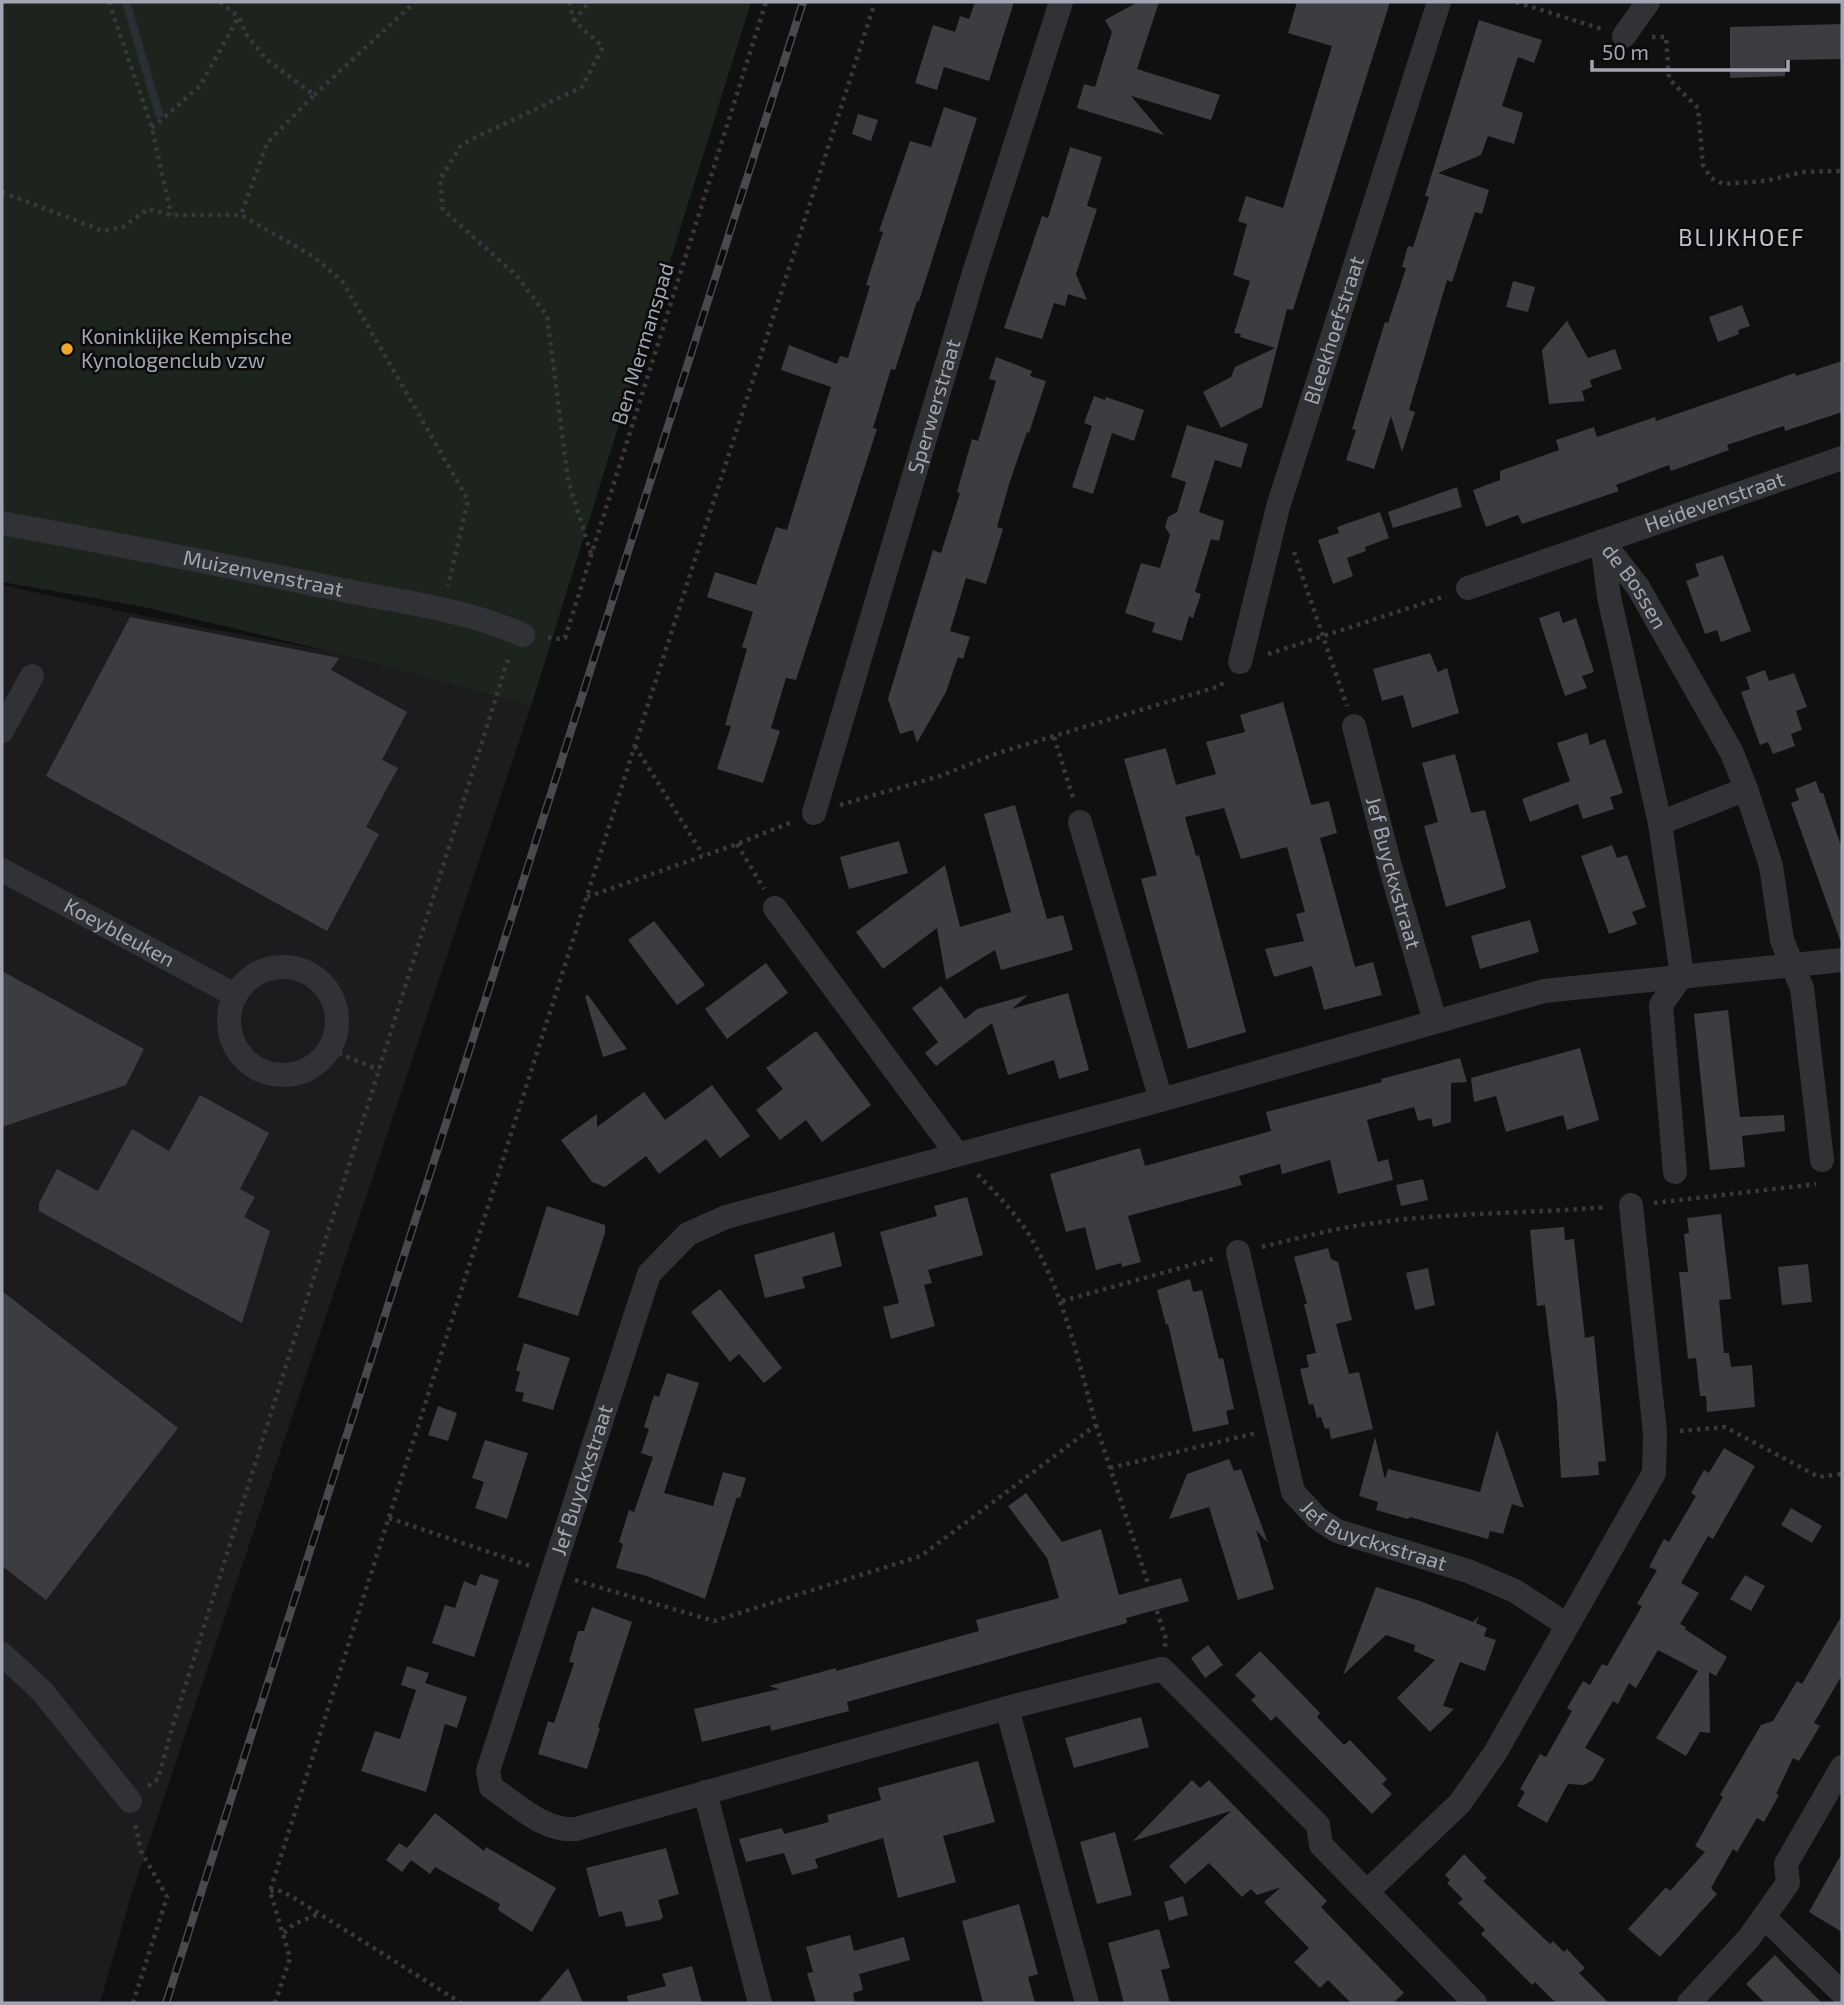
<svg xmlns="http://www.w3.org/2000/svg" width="1844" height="2005" font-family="'Exo 2',sans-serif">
  <rect width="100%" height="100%" fill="#101011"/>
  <!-- built -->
  <path fill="#1c1c1e" d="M2 585 144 616 328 651 531 706 131 1896 100 2003H2Z"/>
  <!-- green -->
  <path fill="#1c241d" d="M2 2H751L531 706 328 651 144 607 2 582Z"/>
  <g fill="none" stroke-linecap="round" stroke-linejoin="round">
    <!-- stream -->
    <path stroke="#283036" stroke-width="8" d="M126 2 159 114"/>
  </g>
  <!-- building -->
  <path fill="#3c3d41" d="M975 2H1014L989 81 944 67 937 90 915 83 933 25 955 32 960 16 969 19Z
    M1138 2H1159L1137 69 1220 95 1211 120 1131 96 1164 135 1077 108 1084 84 1095 87 1112 32 1105 20Z
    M1297 2H1390L1293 310 1287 309 1262 407 1221 428 1203 392 1231 377 1235 367 1275 348 1240 337 1241 334 1234 333 1250 281 1233 275 1247 224 1238 221 1246 196 1283 208 1332 46 1288 33Z
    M1479 20 1542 40 1534 63 1518 57 1502 106 1523 113 1514 144 1488 136 1481 155 1438 173 1489 190 1482 214 1475 212 1452 282 1447 280 1409 410 1415 412 1402 452 1391 416 1374 469 1346 460 1356 430 1352 429 1385 322 1388 323 1406 268 1402 267 1408 246 1413 247 1429 197 1425 196Z
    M1842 24V59L1785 60V76L1730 78V27Z
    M944 107 977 118 919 301H917L895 370 891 369 873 428 877 429 796 680 786 678 771 728 780 731 763 783 717 769 731 726 725 725 747 649 742 647 753 612 707 597 715 572 756 585 776 527 787 530 831 387 781 370 789 345 837 364 840 356 848 358 870 286 866 285 883 232 879 231 910 141 931 147Z
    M858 114 878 120 871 141 852 134Z
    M1070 147 1102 157 1087 206 1097 209 1076 274 1087 300 1068 294 1065 306 1054 303 1042 339 1004 328 1042 216 1048 218Z
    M1513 281 1535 287 1528 312 1506 307Z
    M1742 305 1750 326 1738 330 1739 334 1718 342 1709 317Z
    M1567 321 1588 358 1615 349 1622 369 1590 380 1592 387 1582 391 1585 401 1549 404 1542 350Z
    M996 357 1032 371 1030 376 1046 381 1029 433 1027 432 1010 481 997 527 1003 529 986 584 966 578 950 631 970 637 963 659 958 657 946 692 917 743 913 730 900 734 888 699 933 550 941 553 960 493 957 492 972 439 978 441 996 381 989 379Z
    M1842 361V412L1785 431 1784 426 1727 445 1729 450 1671 471 1669 465 1616 485 1619 491 1522 524 1518 515 1486 527 1473 490 1500 480V471L1559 450 1556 440 1594 427 1597 437 1655 417 1656 421 1795 373 1796 376Z
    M1094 396 1105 400 1106 397 1144 410 1134 441 1112 433 1093 494 1072 487 1092 426 1084 423Z
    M1187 425 1248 444 1241 468 1215 460 1199 512 1224 521 1219 541 1211 539 1195 592 1201 594 1193 618 1189 616 1182 641 1152 632 1155 623 1125 613 1141 563 1160 568 1170 535 1165 527 1168 517 1177 512 1186 482 1171 477Z
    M1457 487 1462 507 1393 528 1388 512Z
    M1380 512 1389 538 1365 547 1366 551 1347 558 1353 576 1333 584 1318 540 1339 533 1337 527Z
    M1723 555 1751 631 1721 642 1717 630 1705 634 1686 581 1699 576 1695 564Z
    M1559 611 1563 623 1576 618 1594 672 1582 676 1587 688 1565 696 1539 618Z
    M130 617 339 658 331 670 407 712 382 760 398 768 366 827 379 834 327 931 46 776Z
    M1430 653 1438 672 1447 668 1459 713 1412 728 1403 695 1382 701 1373 669Z
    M1765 670 1769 681 1794 673 1807 707 1796 711 1802 730 1791 734 1795 746 1773 754 1768 742 1760 745 1741 692 1750 689 1746 677Z
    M1283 702 1311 805 1329 801 1337 833 1320 838 1355 967 1373 962 1382 995 1324 1010 1312 966 1274 977 1265 949 1304 941 1296 914 1305 912 1287 847 1241 859 1224 808 1185 817 1196 856 1199 855 1246 1032 1188 1049 1141 879 1157 875 1124 759 1166 748 1176 785 1216 774 1206 742 1245 732 1240 715Z
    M1587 733 1590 745 1605 739 1623 793 1610 797 1614 809 1583 819 1578 804 1530 822 1522 799 1570 781 1557 743Z
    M1455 754 1471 813 1485 810 1506 888 1446 907 1424 826 1438 822 1422 763Z
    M1816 781 1820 793H1823L1842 849V939L1840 940 1791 803 1799 800 1795 789Z
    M1015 805 1047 919 1063 915 1073 950 1001 970 995 950 946 980 937 928 883 969 856 932 945 865 960 927 1011 912 984 814Z
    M899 841 908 873 849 889 840 857Z
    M1612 845 1617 858 1627 855 1646 907 1632 912 1637 924 1609 934 1581 856Z
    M1530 920 1539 952 1480 969 1471 936Z
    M654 921 705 985 677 1005 628 940Z
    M766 963 788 993 727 1039 705 1009Z
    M2 971 144 1049 126 1085 2 1127Z
    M941 986 965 1019 977 1009 1028 995 1012 1009 1068 993 1089 1070 1059 1079 1054 1060 1008 1075 992 1023 936 1066 925 1053 938 1042 912 1008Z
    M588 995 619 1038 627 1049 603 1057 585 996Z
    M1728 1010 1740 1117 1784 1115 1785 1131 1742 1136 1745 1167 1710 1170 1694 1014Z
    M816 1031 871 1105 822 1142 806 1120 780 1140 756 1110 783 1089 766 1068Z
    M1580 1048 1599 1120 1567 1130 1563 1115 1506 1132 1496 1096 1474 1102 1471 1078Z
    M1460 1058 1467 1082 1451 1083V1122L1433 1127 1431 1118 1418 1121 1414 1107 1367 1120 1378 1162 1388 1159 1393 1180 1338 1194 1330 1160 1282 1174 1280 1164 1239 1176 1242 1185 1128 1216 1141 1262 1122 1267 1121 1263 1096 1270 1085 1227 1066 1232 1050 1174 1140 1148 1145 1166 1271 1131 1266 1112 1382 1082 1381 1079Z
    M712 1085 750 1136 720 1158 706 1139 659 1174 646 1156 605 1187 592 1182 561 1140 597 1114V1127L644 1092 665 1120Z
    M200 1095 269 1133 240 1189 255 1197 244 1217 270 1231 242 1323 39 1211V1203L57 1169 98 1191 132 1129 169 1151Z
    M1423 1179 1428 1200 1401 1206 1396 1185Z
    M967 1197 983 1255 928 1270 932 1283 924 1285 935 1326 891 1339 883 1307 899 1303 880 1232 937 1216 934 1206Z
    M547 1206 605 1225V1233L578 1316 518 1297Z
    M1721 1214 1731 1299 1719 1300 1724 1353H1729L1731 1367 1752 1365 1755 1407 1707 1412 1706 1396H1700L1696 1358 1688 1359 1679 1272H1688L1684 1234 1689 1233 1687 1218Z
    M1564 1227 1565 1240 1574 1239 1585 1338 1594 1336 1606 1461 1598 1462 1599 1475 1561 1478 1557 1403 1545 1305 1537 1306 1530 1230Z
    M834 1232 842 1266 802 1277 805 1288 765 1298 754 1255Z
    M1328 1248 1331 1259 1338 1262 1352 1320 1336 1324 1349 1374 1359 1372 1373 1429 1331 1439 1329 1428 1325 1429 1321 1417 1317 1418 1313 1404 1309 1405 1300 1369 1309 1367 1306 1355 1316 1353 1304 1304H1307L1294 1257Z
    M1808 1264 1812 1302 1782 1305 1778 1267Z
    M1428 1268 1435 1305 1415 1310 1406 1273Z
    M1190 1279 1193 1292 1202 1290 1219 1359 1223 1358 1234 1409 1226 1411 1229 1424 1193 1432 1168 1324 1166 1325 1157 1290Z
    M720 1289 782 1368 764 1383 739 1354 730 1362 691 1312Z
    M2 1291 178 1428 46 1600 2 1566Z
    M524 1343 570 1358 553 1410 522 1401 524 1393 515 1391 520 1372 516 1370Z
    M667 1373 699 1383 664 1493 713 1506 723 1472 746 1478 740 1498 737 1497 705 1599 647 1576 616 1568 623 1544 619 1542 629 1510 634 1512 653 1457 641 1453 649 1429 644 1427 654 1395 659 1397Z
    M438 1406 457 1413 448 1441 428 1435Z
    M1497 1430 1524 1508 1512 1504 1503 1534 1490 1531 1488 1539 1410 1517 1408 1519 1376 1510 1378 1502 1359 1496 1375 1437 1385 1479 1388 1469 1480 1492Z
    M485 1440 528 1453 507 1519 475 1508 484 1482 472 1478Z
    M1724 1448 1755 1466 1713 1539 1708 1536 1681 1583 1699 1593 1680 1624 1686 1627 1685 1629 1727 1657 1716 1676 1709 1672 1710 1733 1700 1732 1686 1756 1656 1738 1698 1671 1658 1650 1636 1688 1629 1683 1618 1704 1613 1701 1585 1748 1605 1759 1593 1780 1584 1785 1568 1784 1547 1823 1517 1806 1525 1792 1520 1789 1540 1754 1546 1757 1572 1711 1567 1708 1583 1681 1590 1685 1602 1664 1607 1666 1642 1606 1637 1604 1657 1570 1649 1567 1664 1539 1669 1542 1696 1496 1691 1493 1704 1470 1709 1473Z
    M1229 1459 1234 1471 1241 1469 1268 1543 1256 1530 1274 1589 1238 1600 1209 1507 1169 1519 1187 1474Z
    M1026 1493 1062 1542 1101 1529 1119 1595 1181 1578 1189 1601 1126 1618 1127 1623 847 1702 849 1711 771 1731 770 1725 702 1742 694 1709 779 1689 769 1686 836 1668V1671L979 1631 976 1620 1059 1598 1047 1558 1008 1506Z
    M1791 1508 1822 1526 1812 1543 1781 1525Z
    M480 1574 499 1580 474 1657 432 1643 445 1605 455 1608 464 1581 476 1586Z
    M1745 1575 1765 1586 1751 1611 1730 1599Z
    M1376 1587 1420 1601 1473 1622 1479 1616 1476 1623 1487 1628 1484 1636 1496 1640 1485 1671 1460 1662 1443 1706 1454 1709 1430 1732 1397 1698 1435 1660 1414 1651 1415 1645 1386 1635 1343 1675Z
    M592 1607 632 1622 598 1727 600 1728 587 1769 538 1754 548 1721 554 1723 574 1663 569 1662 578 1631H584Z
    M1842 1615V1675L1814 1723 1820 1726 1799 1761 1793 1758 1776 1794 1779 1795 1764 1822 1757 1818 1737 1852 1733 1849 1711 1888 1717 1894 1660 1957 1628 1929 1666 1887 1670 1891 1705 1852 1695 1846 1723 1797 1720 1795 1761 1725 1773 1721 1797 1681 1802 1684Z
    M1208 1645 1223 1665 1205 1678 1191 1658Z
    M1260 1651 1320 1713 1317 1717 1344 1745 1350 1740 1387 1779 1382 1784 1392 1794 1372 1814 1276 1716 1271 1721 1251 1700 1256 1696 1235 1675Z
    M407 1666 429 1673 425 1683 467 1697 457 1728 445 1724 426 1792 361 1771 375 1731 400 1739 416 1690 401 1685Z
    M1141 1717 1149 1747 1074 1768 1065 1738Z
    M978 1761 995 1822 943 1836 956 1882 898 1898 883 1838 815 1859 818 1868 792 1875 784 1853 746 1862 739 1839 782 1828 784 1834 829 1822 827 1815 881 1800 878 1788Z
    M1192 1780 1200 1788 1209 1780 1327 1901 1321 1907 1404 1993 1393 2003H1351L1328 1980 1320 1988 1294 1962 1309 1948 1264 1902 1281 1887 1257 1895 1251 1889 1242 1897 1209 1863 1185 1884 1169 1866 1231 1811 1133 1841Z
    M435 1813 484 1851 486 1847 556 1888 532 1932 498 1910 500 1904 435 1867 430 1874 411 1860 402 1872 386 1860 399 1843 407 1848Z
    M1115 1832 1132 1895 1097 1904 1080 1842Z
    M666 1848 679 1894 658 1900 663 1917 660 1920 626 1927 622 1911 599 1917 586 1868Z
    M1842 1853V1932L1809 1912Z
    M1464 1854 1487 1878 1483 1881 1550 1944 1553 1941 1564 1952 1567 1949 1585 1968 1579 1973 1609 2003H1556L1535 1982 1532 1985 1481 1934 1485 1930 1458 1903 1463 1899 1447 1883 1450 1880 1445 1875Z
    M1183 1896 1188 1915 1169 1921 1164 1902Z
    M1019 1904 1038 1974 1028 1977 1035 2003H983L962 1921Z
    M1159 1929 1170 1968 1161 1970 1170 2003H1124L1108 1943Z
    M850 1935 854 1951 904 1937 910 1960 859 1974 863 1990 853 1993 855 2003H816L807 1973 813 1972 806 1947Z
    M1775 1955 1796 1977 1822 2003H1765L1746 1984Z
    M692 1966 702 2003H628L627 1996 666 1986 662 1974Z
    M568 1968 583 2003H538Z"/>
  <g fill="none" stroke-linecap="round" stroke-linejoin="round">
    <!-- path -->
    <path stroke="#37393d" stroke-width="4.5" stroke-dasharray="3.5 5" stroke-linecap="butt" d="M109 2 152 128 171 215
      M220 2 239 17 246 34 266 59 314 95 267 143 241 215
      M569 2 574 21 603 47 582 87 462 144 440 179 443 210 517 276 547 316 568 480 592 557
      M1516 2 1602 29
      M574 21 589 2
      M1652 37H1666L1669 79 1698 108 1703 165 1711 178 1723 184 1765 181 1803 172 1842 171
      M314 95 415 2
      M152 128 200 86 238 18
      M2 192 103 231 123 227 148 209 171 215H241L314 257 342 281 468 500 448 586
      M1294 552 1347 706
      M548 637 556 639 565 638 766 2
      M1268 654 1446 596
      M1054 737 1074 801
      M635 746 703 855
      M840 805 940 776 998 753 1220 686 1226 679
      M737 844 764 889
      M587 897 737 844 792 822
      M331 1050 379 1070
      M1654 1203 1816 1184
      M1262 1247C1295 1239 1328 1230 1361 1225 1442 1212 1525 1214 1607 1207
      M1062 1301 1216 1258
      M1096 1425 1166 1639 1165 1647
      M1680 1431 1725 1427 1819 1477 1842 1474
      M1110 1468 1256 1433
      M389 1518 530 1566
      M575 1580 714 1621 921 1556 1096 1425C1079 1364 1066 1302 1035 1245 1021 1219 998 1195 977 1174
      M148 1786 158 1779 173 1725 509 656
      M270 1891 278 1890 291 1896 461 2003
      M284 1933 294 1924 319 1914
      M133 2003 167 1897 141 1851 135 1824
      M275 2003 290 1958 270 1891 282 1853 635 745 875 2"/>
    <!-- minor -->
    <g stroke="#313236" stroke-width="24">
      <path d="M1624 36 1648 2"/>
      <path id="s1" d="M2 523C115 544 229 566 342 590 402 602 467 610 523 635"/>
      <path id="s2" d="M1602 541 1638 587 1732 753 1746 789 1771 866 1782 940 1802 988 1822 1160"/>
      <path d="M1602 542 1609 597 1660 823 1682 975 1661 1005 1675 1172"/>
      <path id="s3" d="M1468 588 1842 458"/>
      <path id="s4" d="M1240 662 1278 507 1439 2"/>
      <path id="s5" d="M1354 726 1390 866 1435 1021"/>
      <path d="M2 731 32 676"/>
      <path id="s6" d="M814 813 974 273 1061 2"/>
      <path d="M1080 822 1161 1100"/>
      <path d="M1660 823 1746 789"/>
      <path id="s7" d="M2 870 235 995"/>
      <path d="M775 908 957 1154"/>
      <circle cx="283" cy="1021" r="54"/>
      <path id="s8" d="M1238 1252 1293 1492 1317 1518 1337 1531 1468 1571 1515 1591 1567 1625"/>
      <path d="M2 1654 42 1691 130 1801"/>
      <path d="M1007 1708 1087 2003"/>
      <path d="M705 1792 760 2003"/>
      <path d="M1367 1892 1460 1803 1495 1753 1654 1473 1655 1433 1631 1205"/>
      <path d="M1764 1917 1842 1993"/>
      <path id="s9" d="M1475 2003 1321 1845 1318 1825 1162 1669 1007 1708 576 1829C544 1832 516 1804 491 1787L488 1771 649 1274 688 1234 726 1217 1161 1100 1544 991 1842 960"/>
      <path d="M1689 2003 1749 1938 1788 1883 1786 1864 1842 1767"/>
    </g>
    <!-- rail casing -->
    <g stroke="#484a4f" stroke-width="8">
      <path id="rail" d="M166 2003 803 2"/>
    </g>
    <!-- rail -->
    <use href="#rail" stroke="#0b0b0c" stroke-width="5" stroke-dasharray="16" stroke-linecap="butt"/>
  </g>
  <!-- markers -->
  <circle fill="#efa729" stroke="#0b0b0c" stroke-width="2.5" cx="67" cy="349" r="7"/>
  <g text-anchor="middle" stroke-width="5" stroke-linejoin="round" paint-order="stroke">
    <!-- street labels -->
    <g font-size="21" fill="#a1a6b2" stroke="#0b0b0c">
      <text dy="7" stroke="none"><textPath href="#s4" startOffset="345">Bleekhoefstraat</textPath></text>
      <text transform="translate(643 344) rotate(-73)" y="7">Ben Mermanspad</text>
      <text dy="7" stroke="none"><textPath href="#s6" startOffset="424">Sperwerstraat</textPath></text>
      <text dy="7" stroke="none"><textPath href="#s3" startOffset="261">Heidevenstraat</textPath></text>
      <text dy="7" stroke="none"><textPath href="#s1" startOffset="266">Muizenvenstraat</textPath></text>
      <text dy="7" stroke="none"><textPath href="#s2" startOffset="56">de Bossen</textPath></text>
      <text dy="7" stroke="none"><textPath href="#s5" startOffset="152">Jef Buyckxstraat</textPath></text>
      <text dy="7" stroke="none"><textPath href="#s7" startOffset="133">Koeybleuken</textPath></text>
      <text dy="7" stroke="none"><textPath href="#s9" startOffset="1488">Jef Buyckxstraat</textPath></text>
      <text dy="7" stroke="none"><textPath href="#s8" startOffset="341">Jef Buyckxstraat</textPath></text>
    </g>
    <!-- poi labels -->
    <g font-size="21" fill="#a1a6b2" stroke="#0b0b0c" text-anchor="start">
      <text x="81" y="344">Koninklijke Kempische<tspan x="81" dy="24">Kynologenclub vzw</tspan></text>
    </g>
    <!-- neighbourhood labels -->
    <g font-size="23" letter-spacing="2" fill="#c2c5ce" stroke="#0b0b0c">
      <text x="1742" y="246">BLIJKHOEF</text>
    </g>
  </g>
  <!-- border -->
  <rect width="1844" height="2005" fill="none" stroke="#a1a6b2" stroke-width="7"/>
  <!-- scale -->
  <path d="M1592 60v10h196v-10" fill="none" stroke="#a1a6b2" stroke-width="3.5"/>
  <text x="1602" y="60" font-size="21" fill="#a1a6b2" stroke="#0b0b0c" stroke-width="5" paint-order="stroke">50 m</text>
</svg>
